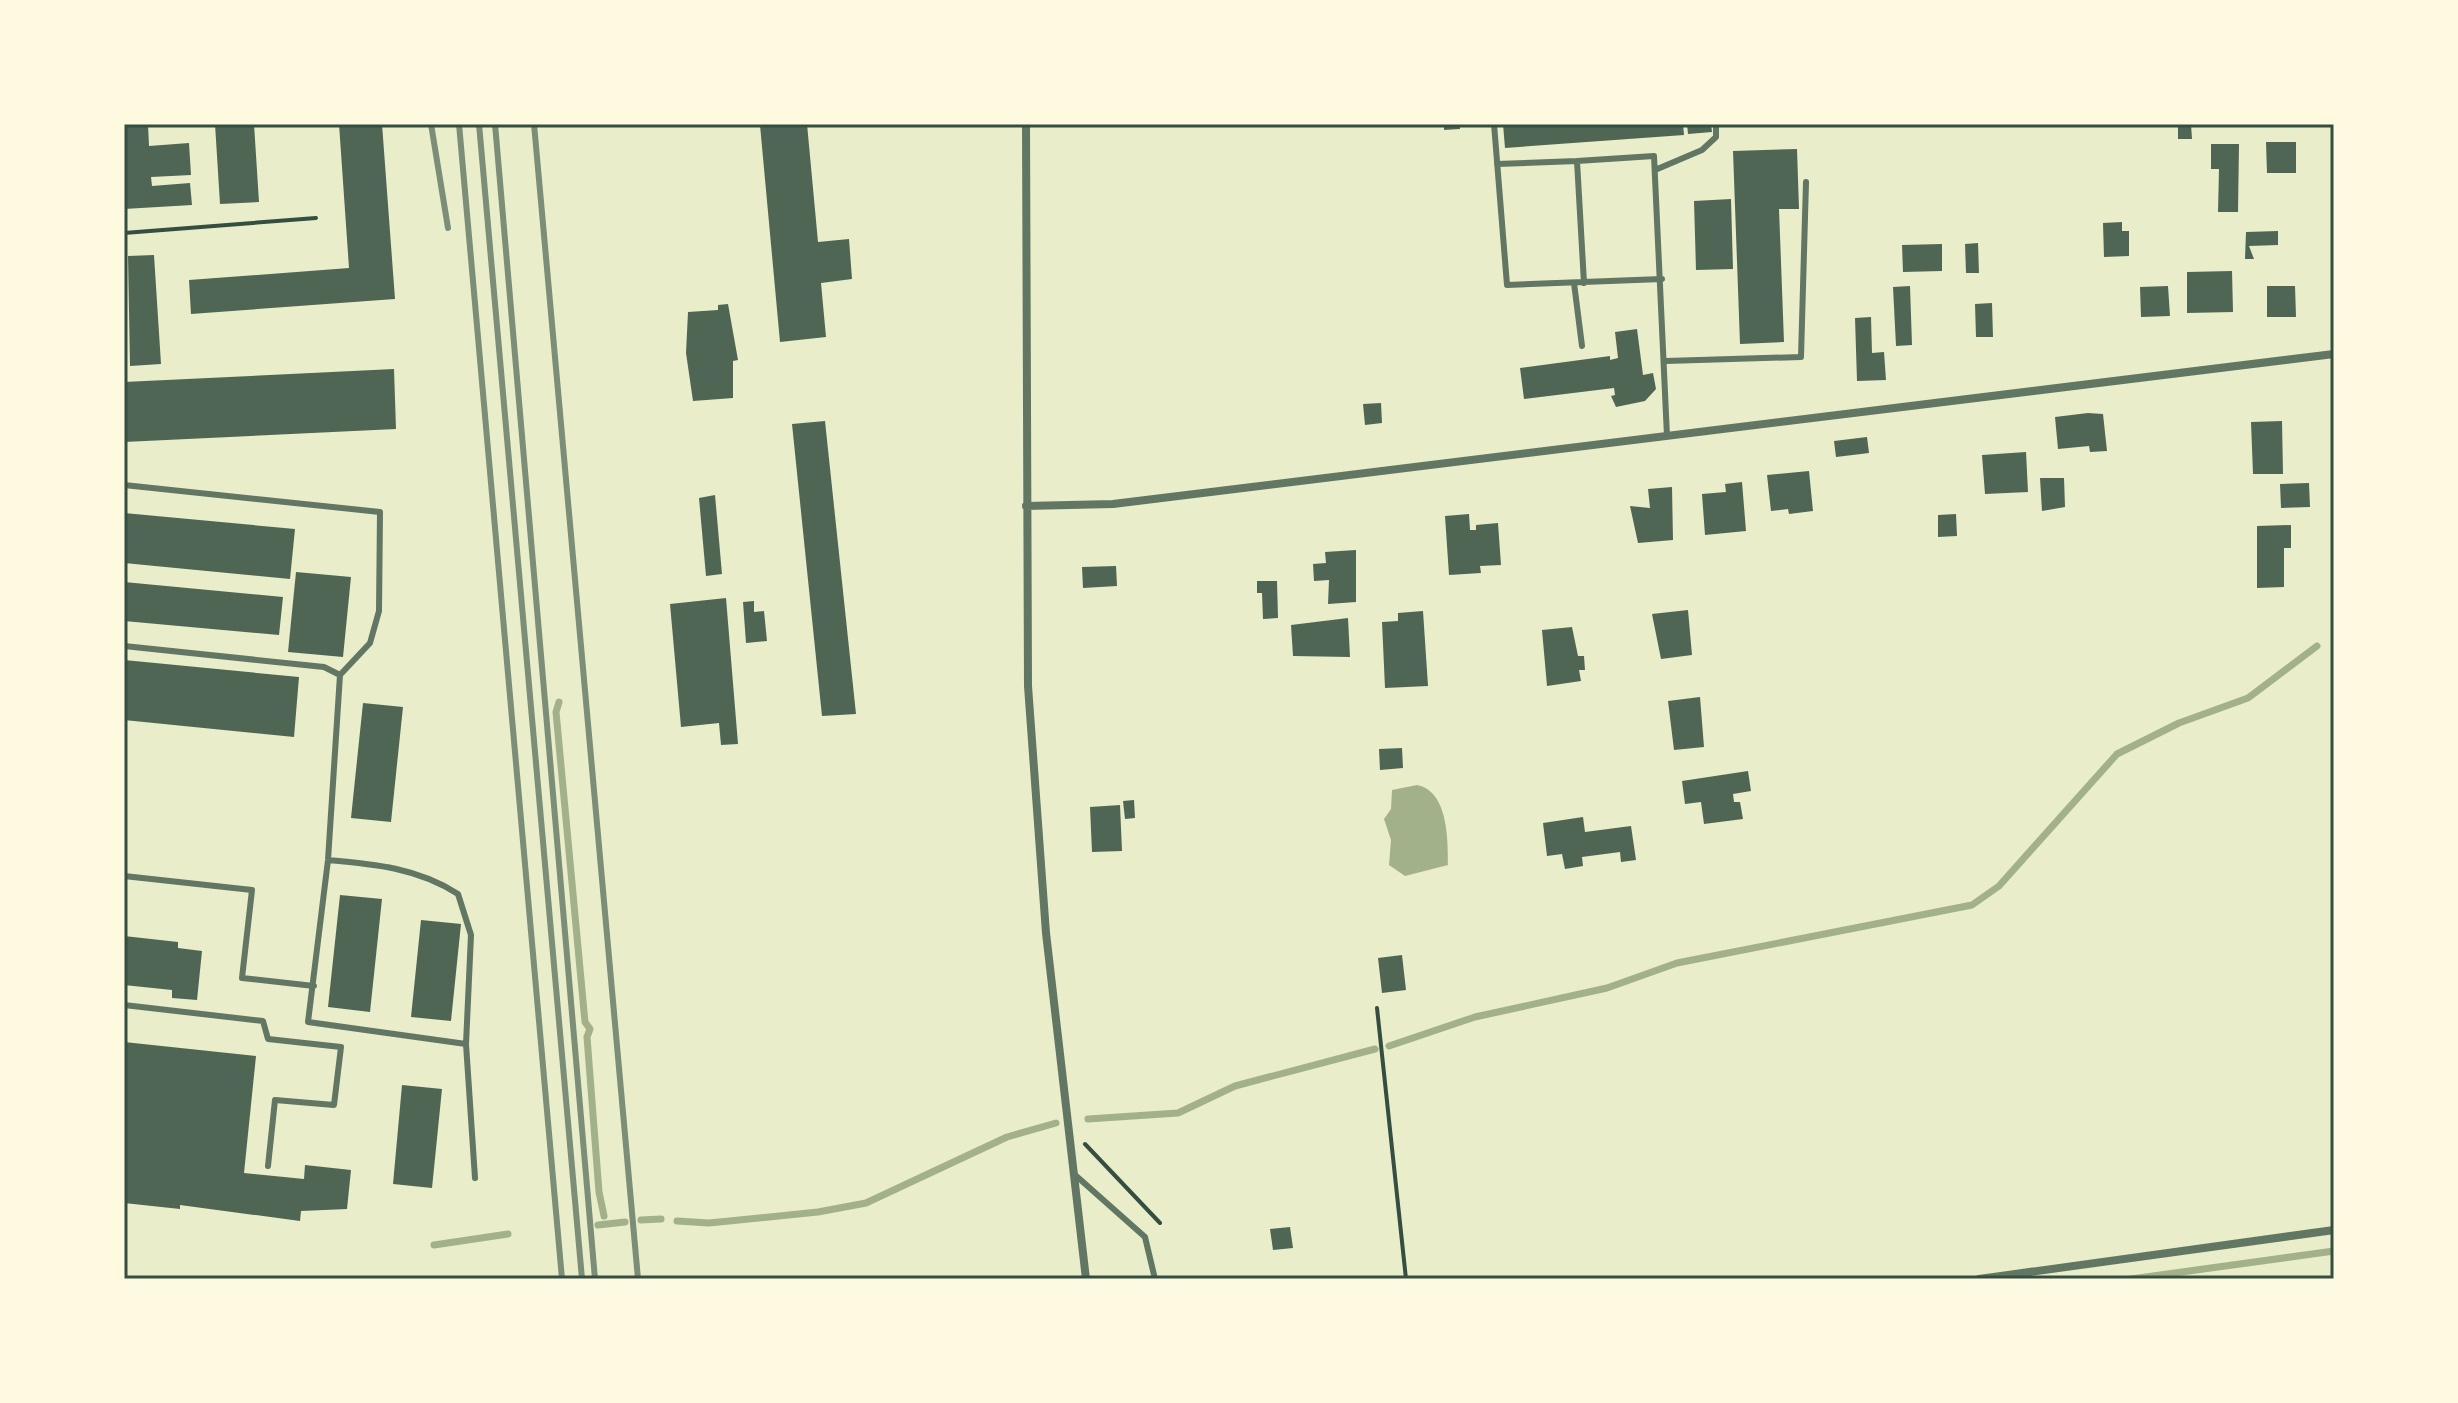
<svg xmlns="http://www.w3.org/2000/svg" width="2458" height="1403" font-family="'Zilla Slab',serif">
  <rect width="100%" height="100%" fill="#e9edc9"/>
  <!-- water -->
  <path fill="#a3b18a" d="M1417 785C1448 791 1448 839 1448 865L1405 876 1389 865 1391 840 1384 819 1391 809 1392 790Z"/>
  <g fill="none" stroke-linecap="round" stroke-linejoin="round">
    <!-- stream -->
    <path stroke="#a3b18a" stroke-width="7" d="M559 702 556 712 585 1022 590 1029 587 1037 599 1192 604 1216
      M1389 1046 1475 1017 1607 988 1677 963 1972 905 1999 886 2117 754 2179 723 2248 698 2317 646
      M1088 1119 1178 1113 1235 1086 1375 1049
      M641 1220 661 1219
      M677 1221 709 1223 818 1212 866 1203 1007 1137 1056 1123
      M598 1225 625 1222
      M434 1245 508 1234
      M2131 1279 2334 1251"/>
  </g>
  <!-- building -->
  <path fill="#4f6655" d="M124 124H148L149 146 189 143 191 175 151 177 152 186 190 183 192 205 124 209Z
    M215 124H254L259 202 220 204Z
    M339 124H382L395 299 191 314 189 280 349 268Z
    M807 124 818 242 849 239 852 279 821 283 826 337 780 342 760 125Z
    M1444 124H1460V129L1444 130Z
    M1503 124H1683L1684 135 1505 148Z
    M1687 124H1711L1712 132 1688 134Z
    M2178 124H2191L2192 139H2178Z
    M2266 142H2296V173H2267Z
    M2211 144H2239L2238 212H2218L2219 169H2211Z
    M1797 149 1799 209H1779L1784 342 1740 344 1733 151Z
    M1731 199 1733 269 1696 270 1694 201Z
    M2122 222V231H2129V256L2104 257 2103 223Z
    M2278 231V245L2249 246 2254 259H2245L2246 232Z
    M1978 243 1979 273H1966L1965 244Z
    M1942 244V271L1903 272 1902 245Z
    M154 255 161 364 130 366 128 256Z
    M2232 271 2233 312 2187 313V272Z
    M1910 286 1912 345 1896 346 1893 287Z
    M2168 286 2170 316 2141 317 2140 287Z
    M2267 286H2295L2296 317H2267Z
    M1992 303 1993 337H1976L1975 304Z
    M728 304 738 360 733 361V398L693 401 686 353 688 312 718 310V305Z
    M1871 317 1872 353 1884 352 1886 380 1857 381 1855 318Z
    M1637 329 1643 375 1653 373 1656 389 1645 401 1616 407 1611 396 1615 395 1614 388 1524 399 1520 368 1610 356V360L1618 358 1615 332Z
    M394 369 396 429 124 442V382Z
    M1381 403 1382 423 1365 425 1363 404Z
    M2088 413 2103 414 2107 451 2090 452 2089 446 2058 449 2055 417Z
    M825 421 856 714 822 716 792 424Z
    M2282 421 2283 474H2253L2251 422Z
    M1867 437 1869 453 1836 457 1834 441Z
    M2026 452 2028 492 1985 494 1982 455Z
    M1809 471 1813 511 1789 514 1788 509 1771 511 1767 475Z
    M2040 478H2064L2065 507 2042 511Z
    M1742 482 1746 531 1705 535 1702 494 1726 492 1725 484Z
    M2309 483 2310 507 2281 508 2280 484Z
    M1672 487 1673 540 1638 543 1630 506 1650 508 1648 489Z
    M715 495 722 574 706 576 699 498Z
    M124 513 295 529 290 579 124 563Z
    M1469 514 1470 530H1476V525L1498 523 1501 565 1480 566 1481 573 1449 575 1445 516Z
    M1956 514 1957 536 1938 537V515Z
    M2291 525V548H2284V587L2257 588V526Z
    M1356 550V602L1328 604 1329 580 1314 581 1313 564 1326 563 1325 552Z
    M1116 566 1117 586 1083 588 1082 567Z
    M296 572 351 577 343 657 288 652Z
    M1257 581H1277L1278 618 1263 619 1262 593H1257Z
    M124 582 283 597 279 635 124 621Z
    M726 598 738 744 721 745 719 723 681 727 670 604Z
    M754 601V612L764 611 767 641 746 643 743 602Z
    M1688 610 1692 655 1661 659 1652 614Z
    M1423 611 1428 686 1385 688 1382 622 1398 621V613Z
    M1348 618 1350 657 1293 656 1291 625Z
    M1572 627 1578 656H1584L1585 670H1579L1581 681 1547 686 1542 630Z
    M124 660 299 677 294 737 124 720Z
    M1700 697 1704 747 1674 750 1668 701Z
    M363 703 403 707 391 822 351 818Z
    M1402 748 1403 768 1380 770 1379 749Z
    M1748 771 1751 791 1733 794 1734 802H1740L1743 819 1704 824 1701 802 1685 804 1682 781Z
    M1134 800 1135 818 1125 819 1123 801Z
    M1120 805 1122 851 1092 852 1090 807Z
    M1583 817 1585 832 1631 826 1636 860 1621 862 1620 852 1582 857 1583 866 1565 869 1562 854 1547 856 1543 823Z
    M340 895 382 899 370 1012 328 1007Z
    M421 920 461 924 451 1021 411 1017Z
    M124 936 178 942V948L202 951 197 1000 172 998V990L124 985Z
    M1402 955 1406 990 1382 993 1378 958Z
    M124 1042 256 1056 244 1173 304 1179 305 1165 351 1170 347 1209 301 1211 300 1221 180 1205V1209L124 1203Z
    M402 1085 442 1089 432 1188 393 1184Z
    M1290 1227 1293 1248 1273 1250 1270 1229Z"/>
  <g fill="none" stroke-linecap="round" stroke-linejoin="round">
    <!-- path -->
    <path stroke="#344e41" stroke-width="4" d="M124 233 316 218
      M1377 1008 1406 1279
      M1085 1144 1160 1223"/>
    <!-- service -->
    <path stroke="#617663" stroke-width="6" d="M1494 124 1507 285 1662 279
      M1497 164 1577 161
      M1655 170 1702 150 1716 137V124
      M1574 283 1582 346
      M1584 283 1577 161 1654 156 1667 436
      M1666 361 1801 357 1806 182
      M124 485 380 512 379 611 370 643 340 675 328 860 308 1022 466 1044
      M124 646 324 667 340 675
      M328 860C374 864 418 868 458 894L471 935 466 1044 475 1178
      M124 876 252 890 242 978 314 986
      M124 1005 263 1021 268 1039 341 1047 334 1105 275 1100 268 1166
      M1074 1174 1145 1237 1155 1279"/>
    <!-- minor -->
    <path stroke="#617663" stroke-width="8" d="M1026 124 1028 686 1046 933 1086 1279
      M1026 506 1113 504 2334 354
      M1979 1279 2334 1230"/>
    <!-- rail -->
    <path stroke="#7c8e77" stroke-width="6" d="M431 124 448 228
      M459 124 562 1279
      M479 124 582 1279
      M495 124 595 1279
      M534 124 638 1279"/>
  </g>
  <!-- border -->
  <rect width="2458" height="1403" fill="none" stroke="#fefae0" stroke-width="252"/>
  <rect x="126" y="126" width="2206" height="1151" fill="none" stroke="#344e41" stroke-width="3"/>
</svg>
